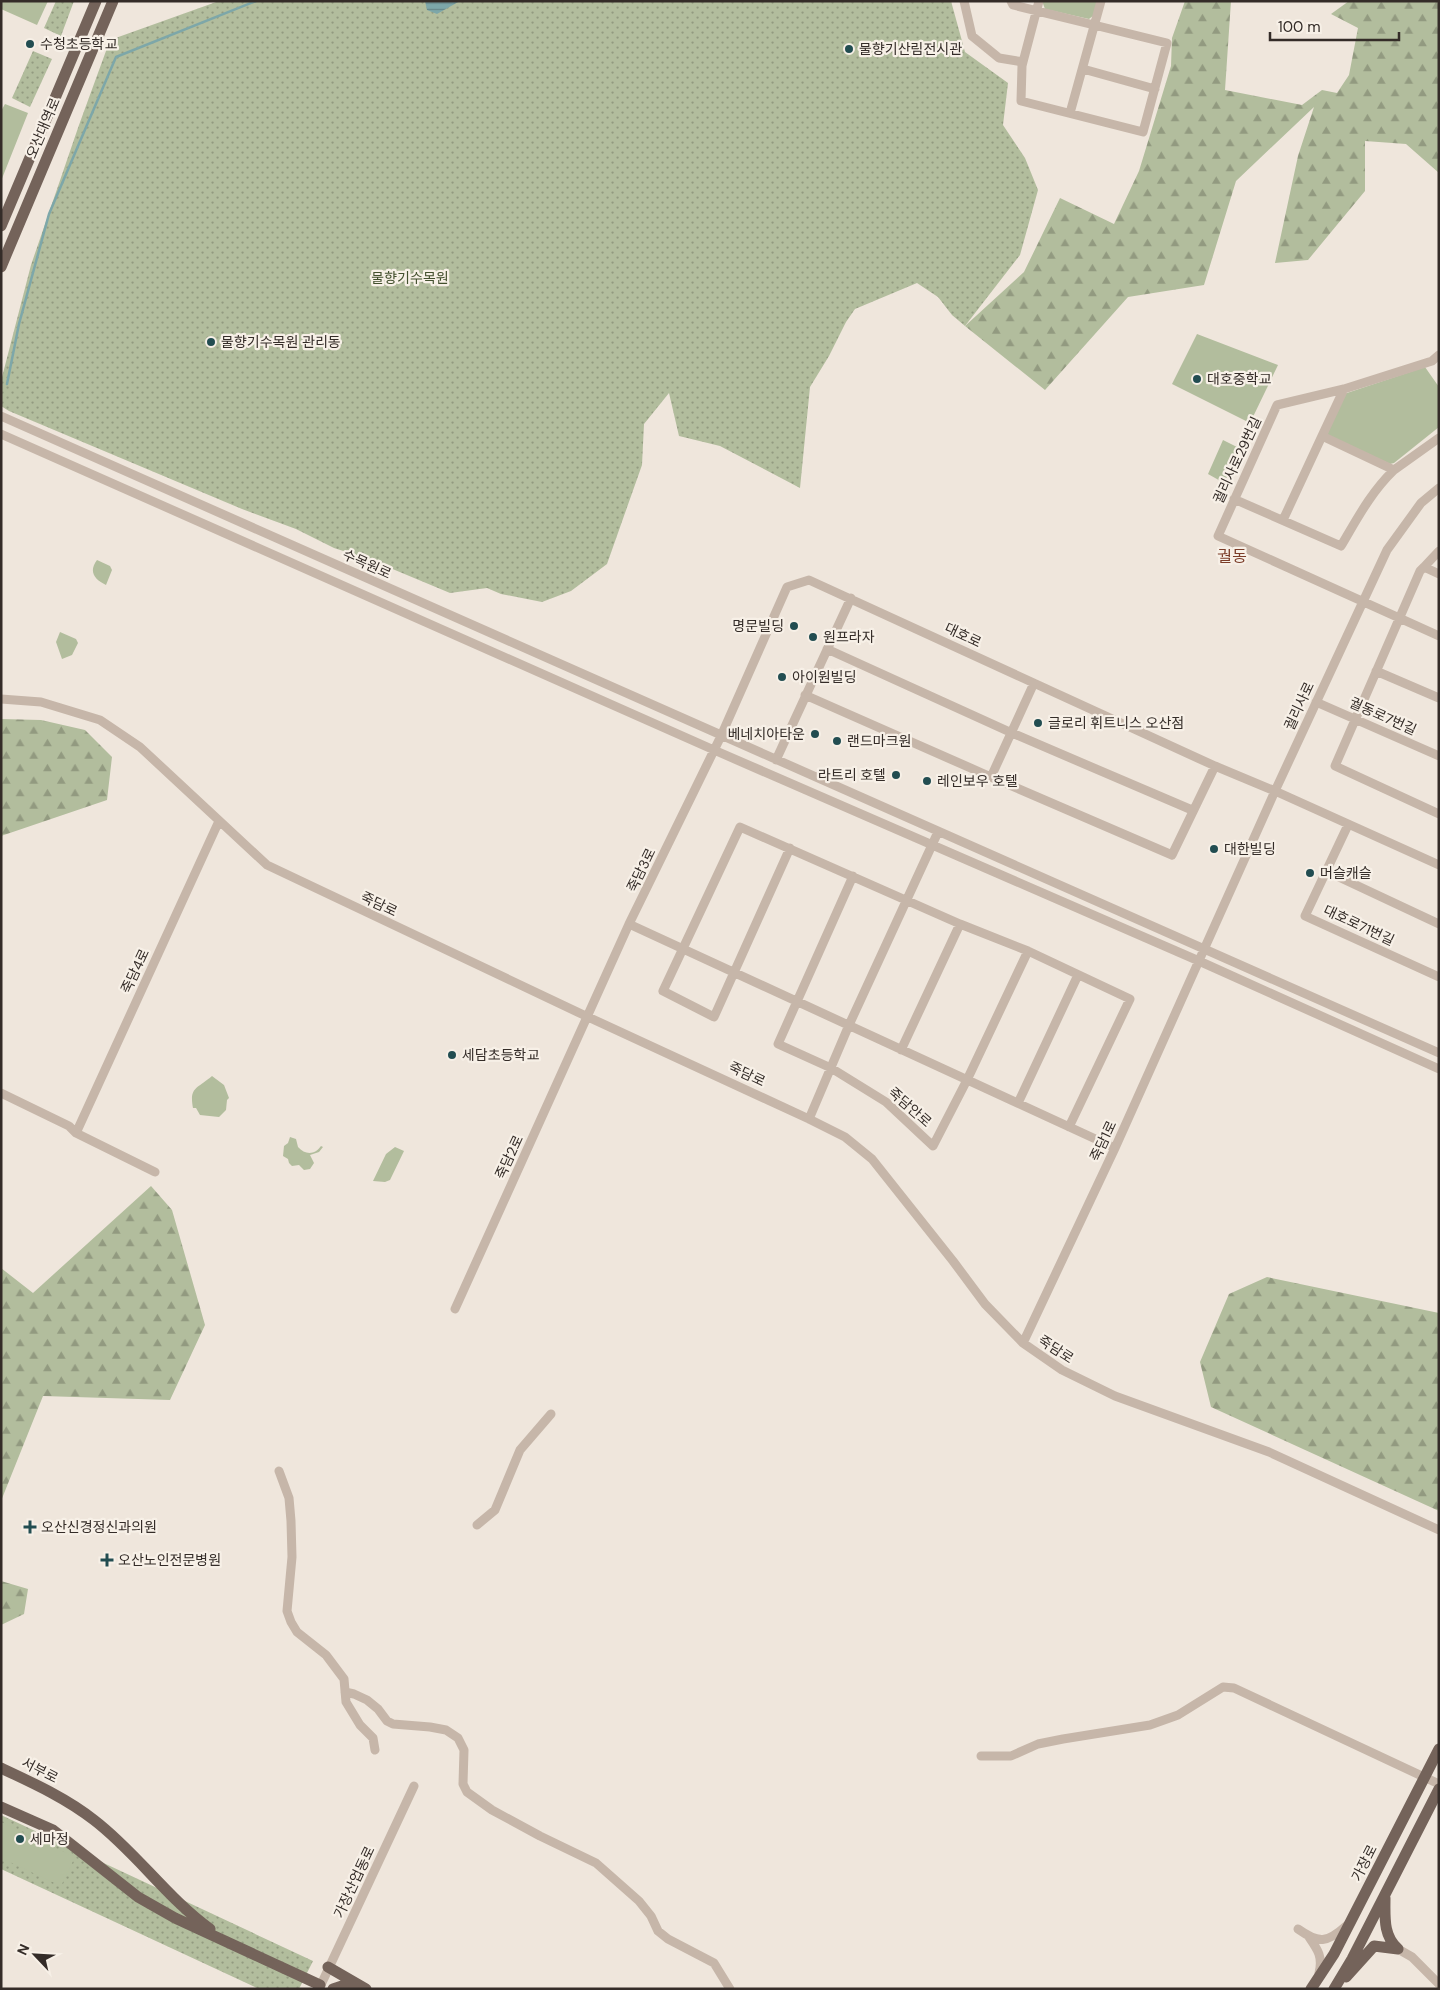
<svg xmlns="http://www.w3.org/2000/svg" width="1440" height="1990" font-family="'DM Sans','Noto Sans KR',sans-serif">
  <defs>
    <pattern id="grass-dots" width="8" height="8" patternUnits="userSpaceOnUse" patternTransform="scale(1.25)"><rect width="8" height="8" fill="#b2bd9d"/><path d="M2 2h.1M6 6h.1" fill="none" stroke="#929a80" stroke-width="1.8" stroke-linecap="round"/></pattern>
    <pattern id="forest-firs" width="22" height="20" patternUnits="userSpaceOnUse" patternTransform="scale(1.25)"><rect width="22" height="20" fill="#b2bd9d"/><path d="M5 1l3.5 6h-7zM16 11l3.5 6h-7z" fill="#929a80"/></pattern>
    <pattern id="water-rules" width="6" height="5" patternUnits="userSpaceOnUse" patternTransform="scale(1.25)"><rect width="6" height="5" fill="#7da7a9"/><path d="M0 2.5h6" fill="none" stroke="#67888a"/></pattern>
  </defs>
  <rect width="100%" height="100%" fill="#efe6dc"/>
  <!-- grass -->
  <path fill="url(#grass-dots)" d="M56 1H74L61 36 44 28Z
    M219 1H951L965 52 1008 83 1003 125 1025 158 1038 190 1020 255 965 326 952 315 938 297 917 283 855 309 846 322 829 356 810 387 800 488 720 446 679 436 669 393 644 424 642 465 607 564 571 591 542 602 501 594 487 588 450 593 371 560 334 548 296 529 242 509 9 411 1 406V381L31 265 79 125 110 40Z
    M33 51 52 59 30 107 12 98Z
    M1 1815 313 1961 299 1989H259L1 1869Z"/>
  <!-- forest -->
  <path fill="url(#forest-firs)" d="M1185 1H1231L1225 90 1302 105 1322 90 1337 93 1349 75 1358 28 1331 14 1349 1H1439V173L1406 144 1365 141V191L1308 260 1275 263 1298 156 1314 107 1236 181 1204 285 1128 297 1045 390 965 326 1024 272 1060 198 1114 224 1139 171 1171 66 1172 38Z
    M1 719 41 720 85 730 112 757 107 800 1 836Z
    M151 1186 172 1210 205 1325 170 1400 43 1396 1 1501V1268L33 1293Z
    M1267 1277 1439 1313V1511L1211 1407 1200 1362 1229 1294Z
    M1 1581 28 1589 24 1614 1 1625Z"/>
  <!-- park -->
  <path fill="#b2bd9d" d="M1 1H48L37 25 1 9Z
    M1042 1H1097L1094 15 1089 19 1045 9Z
    M5 104 28 113 1 181V111Z
    M1197 334 1278 365 1250 423 1172 384Z
    M1425 367 1439 387V427L1394 463 1390 464 1327 435 1344 394Z
    M1223 440 1241 449 1224 483 1208 474Z
    M97 560 110 566 112 570 106 585C95 580 88 572 97 560Z
    M60 632 76 639 78 643 72 655 62 659 56 642Z
    M212 1076 224 1085 229 1098 227 1100 226 1110 219 1117 200 1115 196 1108H193C189 1087 197 1089 212 1076Z
    M290 1137 296 1139 298 1147C305 1155 315 1155 321 1146L323 1147 319 1152 310 1155 314 1163 310 1169 304 1170 299 1165 292 1166 289 1163 288 1159 283 1156 284 1146 288 1143Z
    M395 1147 404 1151 390 1180 385 1182 373 1181 386 1154Z
    M1 1822 75 1857 61 1886 1 1858Z"/>
  <!-- water -->
  <path fill="url(#water-rules)" d="M425 1H460L437 14 427 10Z"/>
  <g fill="none" stroke-linecap="round" stroke-linejoin="round">
    <!-- stream -->
    <path stroke="#7da7a9" stroke-width="2.5" d="M7 384 19 324 49 214 116 57 256 1"/>
    <!-- minor -->
    <path stroke="#c6b6a9" stroke-width="9" d="M964 1 972 36 999 58 1023 62
      M1011 1 1013 5C1064 18 1116 30 1167 43L1143 132 1021 101 1022 66 1023 62 1039 1
      M1083 69 1155 89
      M1070 113 1101 1
      M1439 355 1432 361 1344 389 1277 405 1218 536 1439 636
      M1 416 1439 1053
      M1 434 714 750 1199 961 1439 1069
      M1394 470 1439 438
      M1234 499 1341 546C1357 519 1371 492 1394 470L1322 436 1344 389
      M1283 520 1322 436
      M1439 551 1424 567 1439 574
      M1424 567 1420 571 1335 766 1439 814
      M827 649 1012 733 1192 810
      M1376 671 1439 698
      M1034 683 991 777 1172 855 1215 766
      M805 695 991 777
      M1 699 41 702 100 720 140 747 267 865 588 1017 809 1119 845 1137 872 1159 953 1261 985 1304 1023 1343 1062 1370 1115 1396 1269 1452 1439 1530
      M1316 702 1439 756
      M776 760 851 598
      M1348 825 1305 916 1439 977
      M790 848 714 1017 663 991 740 827 960 924 1028 951 1130 999 1069 1127
      M1326 871 1439 924
      M853 876 778 1044 831 1068 886 1102 933 1146 967 1080 1028 951
      M629 924 1115 1148
      M901 1050 960 924
      M1 1093 69 1126 76 1133 155 1172
      M1018 1103 1078 975
      M809 1119 849 1025 938 832
      M76 1133 219 821
      M455 1309 629 924 721 736 787 587 809 580 1215 766 1275 791 1439 865
      M1023 1343 1115 1148 1275 791 1387 550 1421 503 1439 488
      M279 1471 289 1498 291 1521 292 1557 287 1611 291 1622 297 1632 326 1655 344 1679 346 1702 360 1725 373 1738 375 1750
      M477 1525 495 1510 520 1450 551 1414
      M345 1692 354 1694 367 1700 378 1709 387 1721 393 1724 430 1727 446 1730 458 1738 464 1750 463 1784 467 1792 492 1810 540 1836 596 1863 639 1901 651 1916 658 1931 668 1939 714 1963 730 1989
      M981 1756H1011L1038 1744 1063 1739 1150 1725 1178 1715 1223 1687 1234 1688 1439 1784
      M1298 1929C1319 1944 1327 1943 1346 1926
      M1309 1937C1318 1950 1323 1957 1319 1973
      M1398 1949 1412 1957 1439 1984
      M319 1989 414 1786"/>
    <!-- major -->
    <path stroke="#74635a" stroke-width="11" d="M1 226 96 1
      M1 267 113 1
      M1 1768C33 1783 66 1798 94 1820 136 1852 167 1898 210 1929
      M1 1807 53 1830 138 1897 175 1918 320 1985
      M1385 1898C1385 1917 1383 1936 1398 1949
      M328 1967 366 1989
      M1346 1977 1374 1946 1398 1949
      M333 1989 342 1986 361 1988
      M1311 1989 1334 1954 1439 1749
      M1334 1989 1352 1959 1439 1789"/>
  </g>
  <!-- markers -->
  <g fill="#224d51" stroke="#f7f0e7" stroke-width="2">
    <circle cx="30" cy="44" r="5"/>
    <circle cx="849" cy="49" r="5"/>
    <circle cx="211" cy="342" r="5"/>
    <circle cx="1197" cy="379" r="5"/>
    <circle cx="794" cy="626" r="5"/>
    <circle cx="813" cy="637" r="5"/>
    <circle cx="782" cy="677" r="5"/>
    <circle cx="1038" cy="723" r="5"/>
    <circle cx="815" cy="734" r="5"/>
    <circle cx="837" cy="741" r="5"/>
    <circle cx="896" cy="775" r="5"/>
    <circle cx="927" cy="781" r="5"/>
    <circle cx="1214" cy="849" r="5"/>
    <circle cx="1310" cy="873" r="5"/>
    <circle cx="452" cy="1055" r="5"/>
    <path d="M27.5 1519.5h5v5h5v5h-5v5h-5v-5h-5v-5h5z"/>
    <path d="M104.5 1552.5h5v5h5v5h-5v5h-5v-5h-5v-5h5z"/>
    <circle cx="20" cy="1839" r="5"/>
  </g>
  <g text-anchor="middle" stroke-width="4.5" stroke-linejoin="round" paint-order="stroke">
    <!-- poi labels -->
    <g font-size="14" fill="#342c28" stroke="#f7f0e7" text-anchor="start">
      <text x="40" y="49">수청초등학교</text>
      <text x="859" y="54">물향기산림전시관</text>
      <text x="221" y="347">물향기수목원 관리동</text>
      <text x="1207" y="384">대호중학교</text>
      <text x="784" y="631" text-anchor="end">명문빌딩</text>
      <text x="823" y="642">원프라자</text>
      <text x="792" y="682">아이원빌딩</text>
      <text x="1048" y="728">글로리 휘트니스 오산점</text>
      <text x="805" y="739" text-anchor="end">베네치아타운</text>
      <text x="847" y="746">랜드마크원</text>
      <text x="886" y="780" text-anchor="end">라트리 호텔</text>
      <text x="937" y="786">레인보우 호텔</text>
      <text x="1224" y="854">대한빌딩</text>
      <text x="1320" y="878">머슬캐슬</text>
      <text x="462" y="1060">세담초등학교</text>
      <text x="41" y="1532">오산신경정신과의원</text>
      <text x="118" y="1565">오산노인전문병원</text>
      <text x="30" y="1844">세마정</text>
    </g>
    <!-- street labels -->
    <g font-size="14" fill="#342c28" stroke="#f7f0e7">
      <text transform="translate(43 128) rotate(-67)" y="5">오산대역로</text>
      <text transform="translate(1237 460) rotate(-65)" y="5">궐리사로29번길</text>
      <text transform="translate(367 564) rotate(24)" y="5">수목원로</text>
      <text transform="translate(963 635) rotate(25)" y="5">대호로</text>
      <text transform="translate(1299 706) rotate(-65)" y="5">궐리사로</text>
      <text transform="translate(1383 716) rotate(24)" y="5">궐동로7번길</text>
      <text transform="translate(641 870) rotate(-64)" y="5">죽담3로</text>
      <text transform="translate(379 904) rotate(25)" y="5">죽담로</text>
      <text transform="translate(1359 925) rotate(25)" y="5">대호로71번길</text>
      <text transform="translate(135 971) rotate(-65)" y="5">죽담4로</text>
      <text transform="translate(747 1074) rotate(25)" y="5">죽담로</text>
      <text transform="translate(910 1107) rotate(41)" y="5">죽담안로</text>
      <text transform="translate(1103 1141) rotate(-65)" y="5">죽담1로</text>
      <text transform="translate(509 1157) rotate(-65)" y="5">죽담2로</text>
      <text transform="translate(1056 1349) rotate(33)" y="5">죽담로</text>
      <text transform="translate(40 1770) rotate(27)" y="5">서부로</text>
      <text transform="translate(1364 1863) rotate(-63)" y="5">가장로</text>
      <text transform="translate(354 1882) rotate(-65)" y="5">가장산업동로</text>
    </g>
    <!-- park labels -->
    <g font-size="14" fill="#43502e" stroke="#f7f0e7">
      <text x="410" y="283">물향기수목원</text>
    </g>
    <!-- quarter labels -->
    <g font-size="16" fill="#7b3d29" stroke="#f7f0e7">
      <text x="1232" y="562">궐동</text>
    </g>
  </g>
  <!-- border -->
  <rect width="1440" height="1990" fill="none" stroke="#342c28" stroke-width="5"/>
  <!-- north arrow -->
  <g transform="translate(35 1955) rotate(295)" stroke="#f7f0e7" stroke-width="4" paint-order="stroke">
  <path d="M0-4L9 19L0 12L-9 19Z" fill="#342c28"/>
  <text y="-8" font-size="14" font-weight="bold" text-anchor="middle" fill="#342c28">N</text>
  </g>
  <!-- scale -->
  <path d="M1270 32v8h129v-8" fill="none" stroke="#342c28" stroke-width="2.5"/>
  <text x="1278" y="32" font-size="15" fill="#342c28" stroke="#f7f0e7" stroke-width="4" paint-order="stroke">100 m</text>
</svg>
